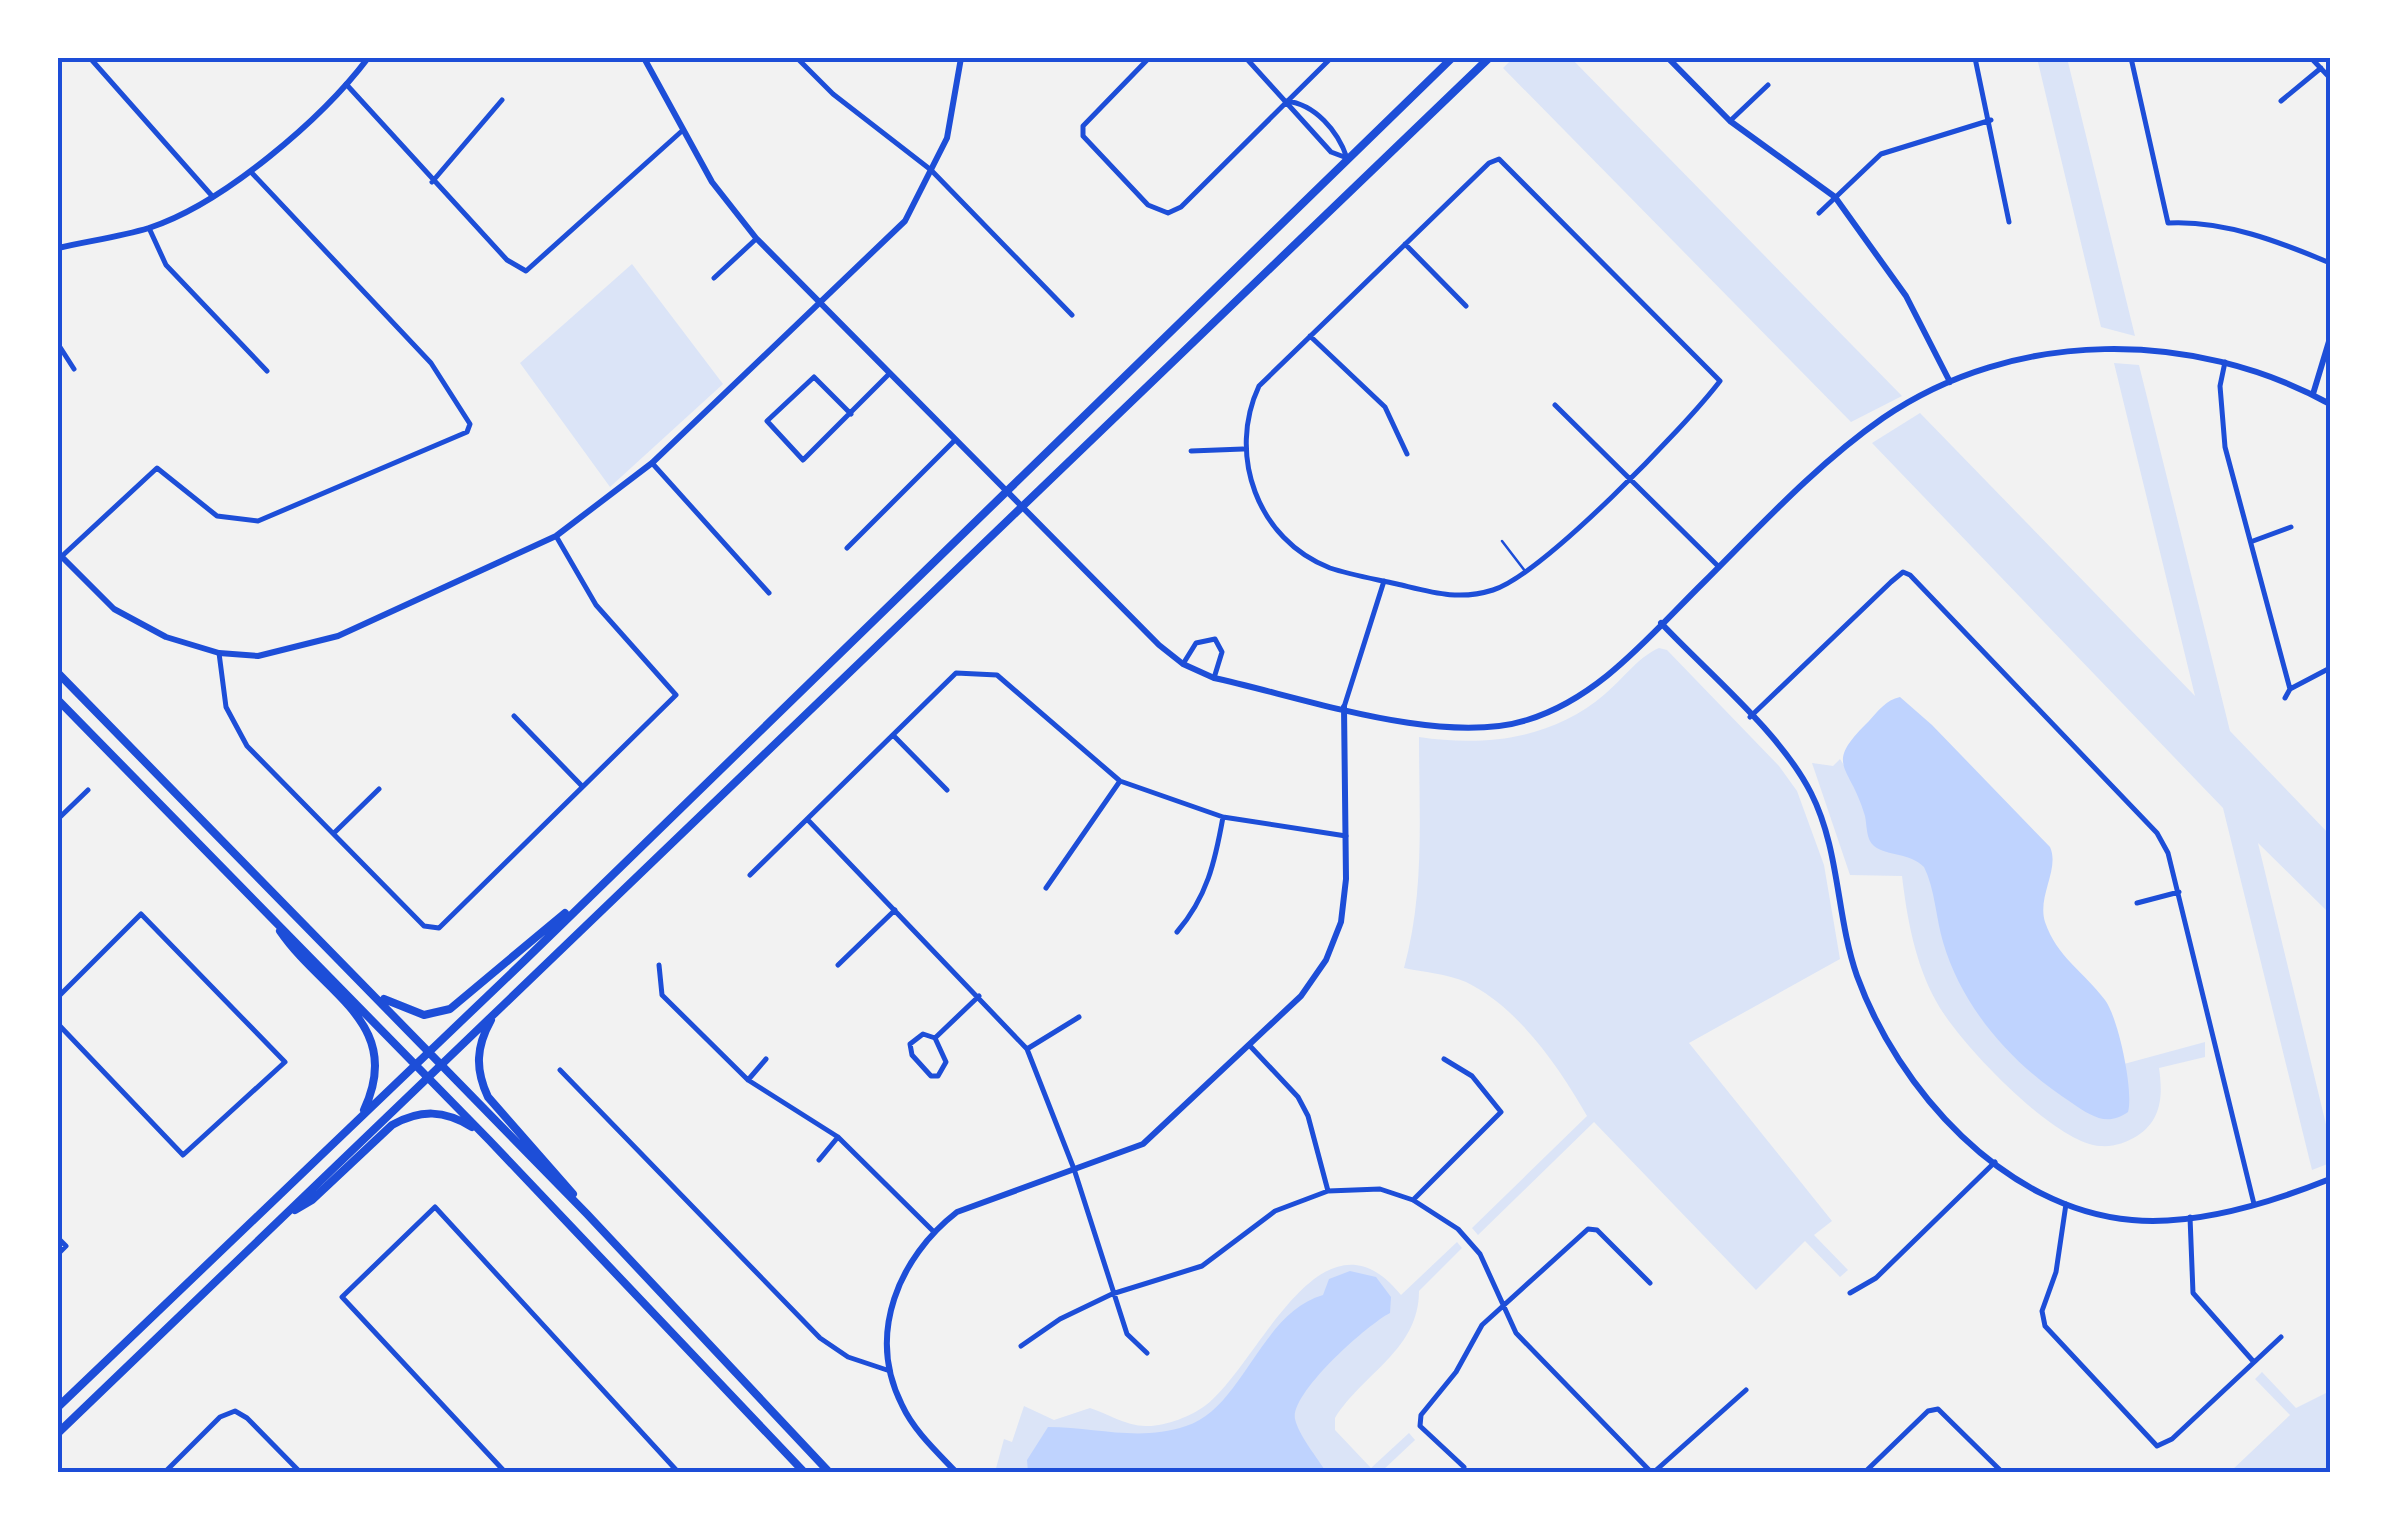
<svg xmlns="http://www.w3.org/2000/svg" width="2388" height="1530" font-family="Inter,sans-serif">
  <rect width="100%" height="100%" fill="#f2f2f2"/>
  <!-- green -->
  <path fill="#dbe4f7" d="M1513 58H1571L1902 396 1851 422 1503 68Z
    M2037 58H2067L2135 336 2101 327Z
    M632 264 723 384 610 487 520 363Z
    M2114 363 2139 365 2230 731 2330 835V914L2258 843 2330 1141V1163L2312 1170 2223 808 1872 443 1920 413 2195 696Z
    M1659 648 1667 650 1779 766 1797 791 1824 865 1840 959 1689 1043 1832 1221 1814 1235 1848 1270 1840 1277 1805 1241 1756 1290 1594 1122 1478 1235 1472 1228 1587 1116C1559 1067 1518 1007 1466 982 1447 974 1423 972 1404 968 1425 891 1419 816 1419 737 1485 747 1553 739 1605 694 1622 680 1638 657 1659 648Z
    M1840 759 1882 825 1926 855 2094 1096 2124 1064 2205 1042V1057L2159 1068C2163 1095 2162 1120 2137 1136 2125 1143 2114 1147 2100 1146 2055 1144 1957 1041 1936 1001 1915 963 1907 918 1902 876L1850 875 1812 763 1833 766Z
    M1457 1242 1462 1248 1419 1291C1419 1350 1363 1373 1335 1418V1430L1371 1468 1409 1433 1415 1440 1381 1472H995L1004 1439 1012 1442 1024 1406 1054 1420 1090 1408C1109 1414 1127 1427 1148 1426 1166 1426 1192 1416 1206 1405 1259 1364 1322 1197 1401 1295Z
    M2262 1372 2296 1408 2330 1391V1472H2230L2290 1415 2255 1379Z"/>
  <!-- water -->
  <path fill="#bfd3fe" d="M1900 697 1932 725 2050 847C2060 869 2037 896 2045 922 2057 957 2083 971 2105 1000 2118 1017 2134 1091 2128 1112 2107 1127 2091 1116 2072 1103 2014 1066 1963 1010 1943 942 1936 919 1935 889 1924 867 1909 852 1889 857 1874 846 1866 840 1867 825 1865 816 1850 763 1822 767 1869 721 1878 711 1886 700 1900 697Z
    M1350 1271 1376 1277 1391 1297 1390 1313C1368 1324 1290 1393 1295 1419 1299 1436 1317 1457 1326 1472H1028L1027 1460 1048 1427C1095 1427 1139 1442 1186 1426 1243 1408 1260 1313 1323 1295L1329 1279Z"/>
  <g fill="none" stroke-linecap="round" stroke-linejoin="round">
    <!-- service -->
    <path stroke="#1d4ed8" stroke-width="2.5" d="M1502 541 1525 571"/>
    <!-- minor -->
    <path stroke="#1d4ed8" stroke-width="5" d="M90 58 213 197
      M797 58 833 94 931 170 1072 315
      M1149 58 1083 126V136L1148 205 1168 213 1181 207 1331 58
      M1246 58 1331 152 1347 158
      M1975 58 2009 222
      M2131 58 2168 223C2224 220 2280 242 2330 263
      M2311 58 2330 78
      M346 84 507 260 526 271 683 130
      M1286 101C1315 104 1338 131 1347 158
      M2281 101 2321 68
      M1730 121 1768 85
      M1499 159 1720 381C1685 427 1543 574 1493 590 1458 601 1431 592 1397 584 1375 579 1351 575 1330 568 1257 540 1227 454 1259 386L1489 163Z
      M432 182 502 100
      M1819 213 1881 154 1991 120
      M149 228 166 265 267 371
      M1405 244 1466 306
      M714 278 756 239
      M1310 336 1385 407 1407 454
      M58 344 74 369
      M2225 362 2220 386 2225 447 2290 689
      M1555 405 1719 567
      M851 414 814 377 767 421 803 460 889 374
      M1191 451 1243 449
      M652 463 769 593
      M2253 541 2291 527
      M847 548 955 440
      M61 557 157 468 217 516 258 521 467 432 470 424 431 363 251 172
      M219 653 226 707 247 746 424 926 439 928 676 695 596 605 556 536
      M1183 664 1196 643 1215 639 1222 652 1214 678
      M2285 698 2290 689 2330 668
      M1344 707 1384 581
      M514 716 581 785
      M1750 717 1891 582 1903 572 1910 575 2157 833 2168 853 2254 1204
      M893 735 947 790
      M58 819 88 790
      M807 819 1027 1049 1074 1169 1127 1334 1147 1353
      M334 833 379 789
      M750 875 956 673 997 675 1120 781 1223 817 1346 836
      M1046 888 1120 781
      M2137 903 2179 892
      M1177 932C1207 897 1215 862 1223 817
      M659 965 662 995 748 1080 838 1137 933 1231
      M838 965 895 910
      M58 997 141 914 285 1062 183 1155 58 1024
      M923 1034 935 1038 946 1062 938 1076H931L912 1055 910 1044Z
      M935 1038 979 996
      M1251 1047 1298 1097 1308 1116 1328 1191
      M1027 1049 1079 1017
      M560 1070 820 1338 848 1357 890 1371
      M748 1080 766 1059
      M819 1160 838 1137
      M1413 1200 1501 1112 1472 1076 1444 1059
      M2066 1204 2056 1272 2042 1311 2045 1326 2157 1446 2172 1439 2281 1337
      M2190 1217 2193 1293 2253 1361
      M58 1238 66 1246 58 1254
      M1850 1293 1876 1278 1995 1162
      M1021 1346 1060 1319 1112 1294 1202 1266 1275 1211 1328 1191 1380 1189 1413 1200 1458 1229 1480 1254 1516 1333 1651 1472
      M1464 1467 1420 1426 1421 1415 1456 1372 1482 1325 1588 1229 1597 1230 1650 1283
      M165 1472 220 1417 235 1411 247 1418 300 1472
      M505 1472 342 1297 435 1207 678 1472
      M1654 1472 1746 1390
      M1865 1472 1928 1411 1938 1409 2002 1472"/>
    <!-- tertiary -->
    <path stroke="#1d4ed8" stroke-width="6" d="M644 58 712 182 756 238 1159 645 1183 664 1214 678C1302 697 1441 747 1527 720 1600 698 1651 634 1704 582 1761 525 1817 464 1883 418 2014 328 2194 329 2330 404
      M1668 58 1730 121 1835 197 1906 296 1950 382
      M58 248C88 241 119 237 149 228 223 204 322 119 368 58
      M2313 394 2330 338
      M58 553 114 609 166 637 219 653 258 656 338 636 556 536 652 463 905 221 947 138 961 58
      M1661 623C1709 674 1780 732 1811 793 1840 850 1836 916 1857 976 1898 1089 2004 1209 2132 1220 2197 1226 2270 1203 2330 1179
      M956 1472C937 1452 914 1431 902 1405 866 1334 899 1257 957 1212L1143 1144 1301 996 1326 960 1341 922 1346 879 1344 707"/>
    <!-- secondary -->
    <path stroke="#1d4ed8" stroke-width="8" d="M58 673 587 1214 829 1472
      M58 700 489 1140 804 1472
      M280 931C323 994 405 1023 364 1110
      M384 999 424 1015 450 1009 565 913
      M491 1020C476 1047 475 1069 488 1097L573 1194
      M295 1210 312 1200 392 1125C421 1109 444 1110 472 1127
      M58 1407 523 962 1452 58
      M58 1433 1489 58"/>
  </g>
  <!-- border -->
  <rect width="2388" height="1530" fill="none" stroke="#ffffff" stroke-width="120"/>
  <rect x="60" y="60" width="2268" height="1410" fill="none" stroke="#1d4ed8" stroke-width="4"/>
</svg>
